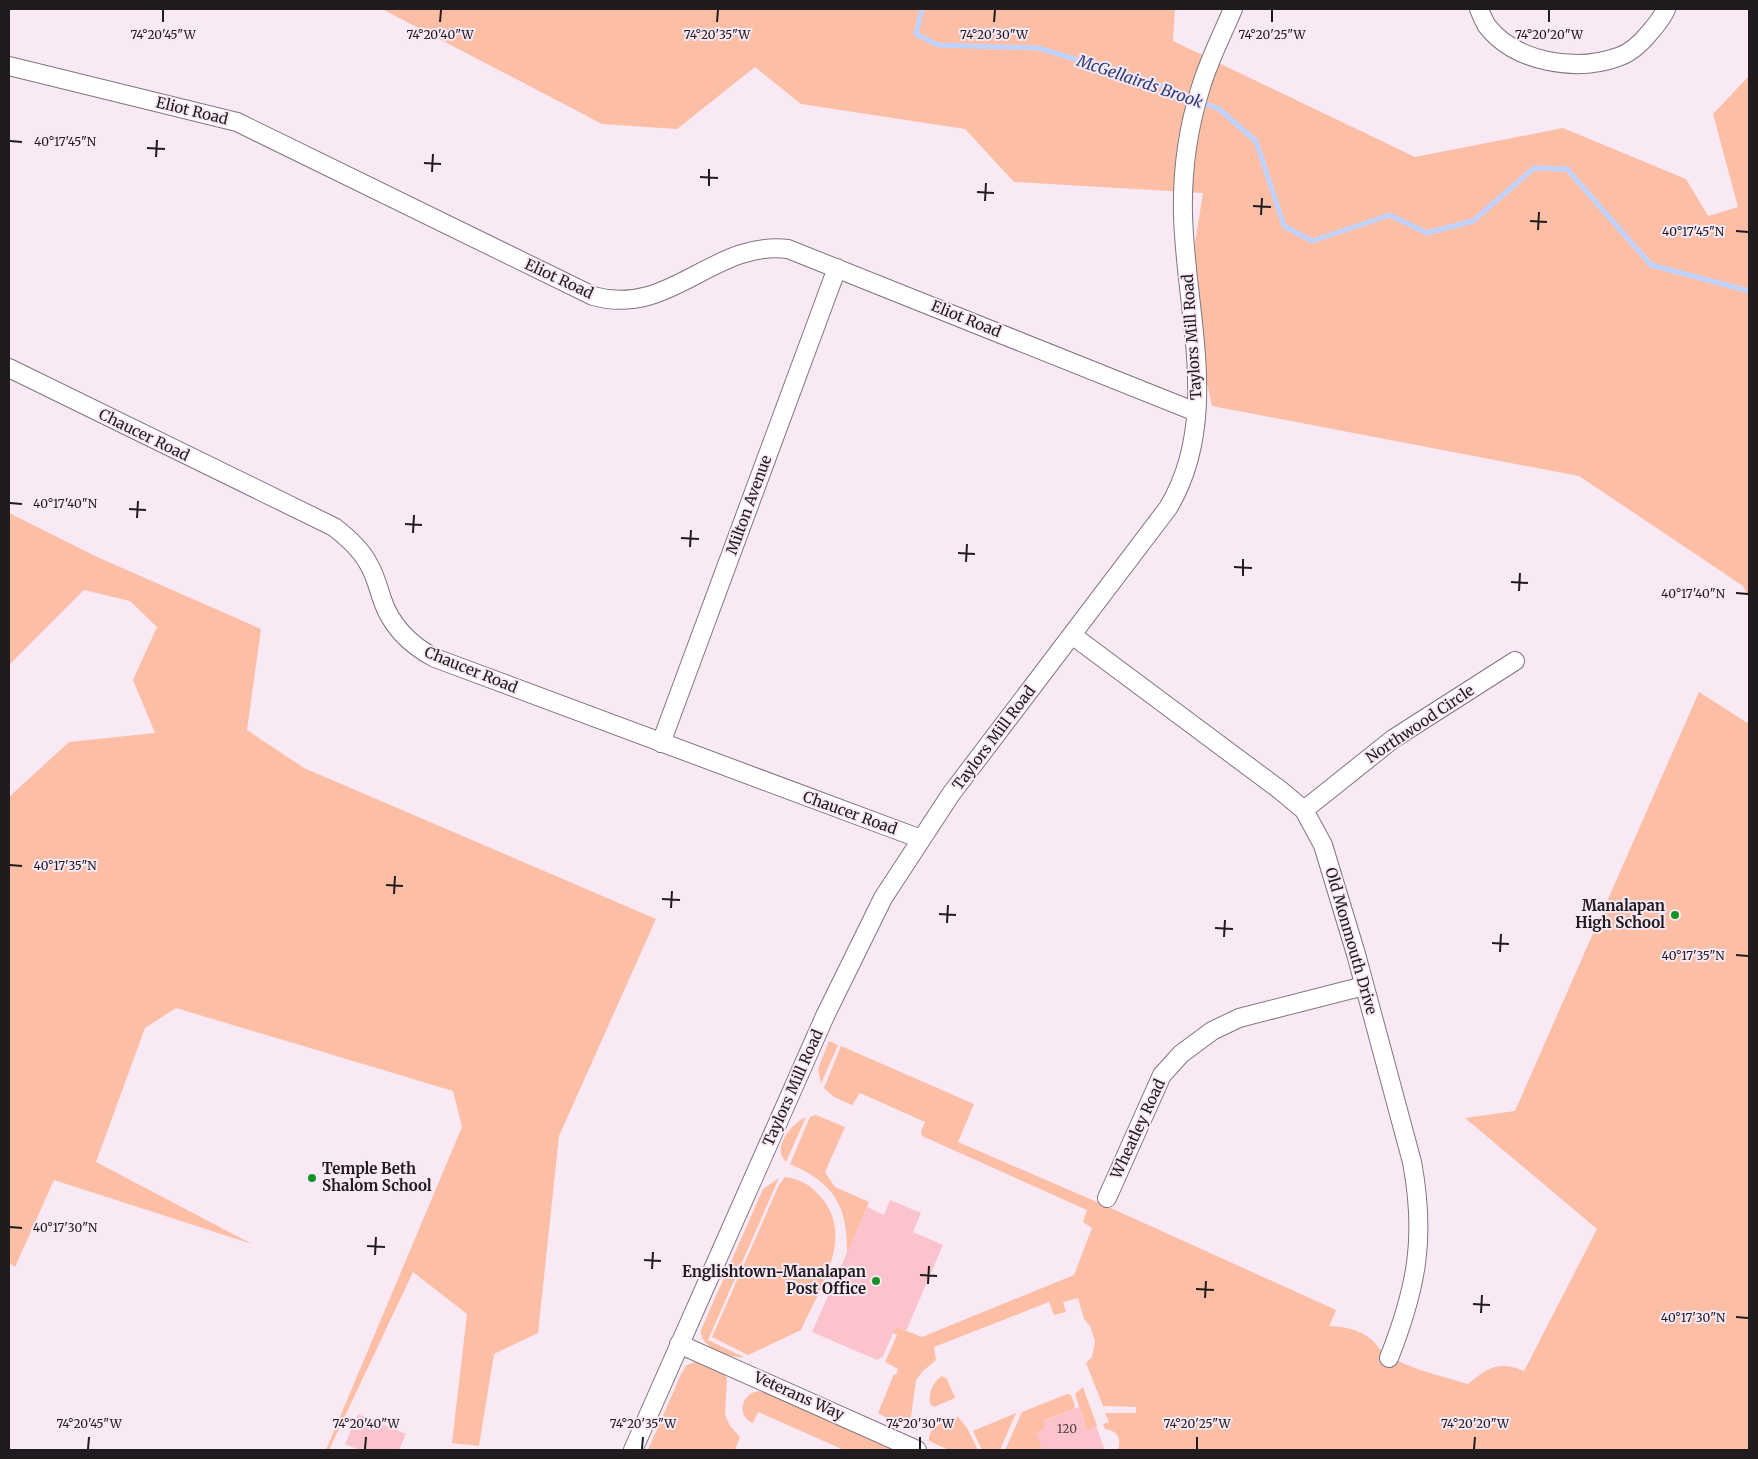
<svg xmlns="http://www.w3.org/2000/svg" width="1758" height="1459" font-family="Merriweather,serif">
  <rect width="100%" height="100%" fill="#f8e9f4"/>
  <!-- green -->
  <path fill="#fdbea6" d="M382 9H1175L1173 41 1415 157 1563 128 1686 179 1708 216 1738 207 1713 114 1749 76V598L1743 586 1579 476 1212 406 1187 292 1203 193 1014 182 965 129 801 104 755 67 677 129 602 124Z
    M9 513 95 556 261 629 247 730 304 768 656 919 559 1136 538 1333 494 1354 479 1446 452 1443 467 1314 413 1272 329 1450H326L462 1127 453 1091 176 1008 145 1028 96 1162 252 1244 54 1180 15 1267 9 1263V797L69 742 155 733 133 680 157 627 130 601 84 590 9 665Z
    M1699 692 1749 724V1450H1118C1122 1439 1117 1430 1105 1429L1103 1424 1109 1422 1105 1413H1136V1407L1103 1406 1086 1363 1092 1357 1095 1341 1090 1326 1084 1319 1078 1298 1063 1302 1066 1312 1054 1315 1049 1302 934 1347 936 1360 923 1371 916 1380 911 1417 897 1424 878 1413 894 1374 896 1375 898 1369 885 1362 897 1335 893 1333 896 1327 922 1337 1074 1275 1092 1228 1083 1222 1087 1210 922 1136 921 1132 925 1122 860 1093 852 1105 834 1097 824 1088 841 1046 974 1104 958 1142 1113 1209 1336 1310 1329 1326C1345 1327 1359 1329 1372 1340 1377 1344 1380 1351 1385 1354 1410 1369 1441 1376 1468 1384 1487 1368 1499 1360 1524 1371L1597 1229 1465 1118 1515 1111Z
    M829 1041 838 1045 821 1084 818 1069Z
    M816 1115 845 1127 825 1172 835 1187 869 1202 847 1254C848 1206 834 1183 790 1164L810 1117Z
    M806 1117 786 1162C771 1148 792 1123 806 1117Z
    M785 1177C799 1179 809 1184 818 1194 858 1234 819 1289 801 1330L748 1355 712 1337 779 1185Z
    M779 1178 708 1340 744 1357C729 1359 699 1347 701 1330L763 1189Z
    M695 1362 719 1370 727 1378 725 1415 730 1426 740 1437 735 1450H648L682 1372 687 1365Z
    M942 1376 947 1379 955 1398 934 1407 930 1404C929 1392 932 1383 942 1376Z
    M1083 1387 1097 1426 1087 1430 1075 1394Z
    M758 1391 767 1393 893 1450H844L758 1412 753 1423C736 1416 741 1394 758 1391Z
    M1067 1394 1071 1395 1075 1406 1074 1409 1045 1420 1044 1425 1049 1428 1037 1433 1043 1450H1005L1022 1412Z
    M1016 1413 1000 1450H982L973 1431Z
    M958 1417 967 1428 978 1450H949L929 1441C928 1426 946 1421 958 1417Z"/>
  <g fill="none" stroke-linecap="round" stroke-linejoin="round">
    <!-- stream -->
    <path stroke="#c0d3ff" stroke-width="5" d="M922 9 916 34 938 45 1038 48 1152 82 1219 109 1256 141 1284 226 1312 241 1390 215 1427 233 1473 221 1534 168 1567 169 1651 265 1749 291"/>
  </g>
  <!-- building -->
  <path fill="#fbc4cc" d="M890 1200 921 1213 913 1232 943 1245 906 1331 896 1327 883 1356 877 1360 812 1332 867 1207 884 1215Z
    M1079 1407 1087 1430 1096 1426 1105 1450H1043L1036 1433 1043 1431 1044 1421Z
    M358 1414 406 1434 399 1450H360L345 1444Z"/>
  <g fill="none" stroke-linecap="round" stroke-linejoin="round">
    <!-- minor casing -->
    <g stroke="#82757f" stroke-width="20">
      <path id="minor" d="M1479 9C1481 14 1484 21 1487 26 1516 63 1577 72 1618 57 1631 53 1643 41 1651 31 1657 24 1663 17 1666 9
        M9 66 237 122 593 296C670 318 713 240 788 249L1196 412
        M9 368 334 527C347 537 360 548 368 563 375 574 378 587 382 599 391 626 410 645 435 658L921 839
        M1072 635 1280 790 1304 810 1323 845 1356 954 1412 1162C1426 1237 1417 1287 1389 1358
        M661 743 837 268
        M1304 810 1393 739 1515 661
        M1107 1198 1162 1075 1181 1054 1212 1031 1239 1018 1364 986
        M679 1344 917 1450
        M633 1450 825 1016 883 898 951 794 1168 508C1222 419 1185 311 1183 214 1182 172 1188 129 1200 90 1208 62 1222 35 1233 9"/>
    </g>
    <!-- minor -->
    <use href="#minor" stroke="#fff" stroke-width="18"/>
  </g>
  <!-- ticks -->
  <path fill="none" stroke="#201b1f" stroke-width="2" d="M163 22V10M440 22 441 10M717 22 718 10M994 22 995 10M1272 22V10M1549 22V10M10 141 22 142M147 148 165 149M156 157 157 140M424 163 441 164M432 172 433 154M700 177 718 178M709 186V169M977 192 994 193M985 201 986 183M1253 206 1271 207M1261 215 1262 198M1530 221 1547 222M1538 230 1539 212M1736 231 1748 232M10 503 22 504M129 509 146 510M137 518 138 501M405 524 422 525M413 533 414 515M681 538 699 539M690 547 691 530M958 553 975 554M966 562 967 544M1234 567 1252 568M1243 576V559M1511 582 1528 583M1519 591 1520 573M1736 593 1748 594M10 865 22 866M386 885 403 886M394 894 395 876M662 899 680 900M671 908 672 891M939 914 956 915M947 923 948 905M1215 928 1233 929M1224 937 1225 920M1492 943 1509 944M1500 952 1501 934M1736 955 1748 956M10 1227 22 1228M367 1246 385 1247M375 1255 376 1237M644 1260 661 1261M652 1269 653 1252M920 1275 937 1276M928 1284 929 1266M1196 1289 1214 1290M1205 1298 1206 1281M1473 1304 1490 1305M1481 1313 1482 1295M1736 1317 1748 1318M88 1449 89 1437M365 1449 366 1437M642 1449 643 1437M920 1449V1437M1197 1449V1437M1474 1449 1475 1437"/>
  <!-- markers -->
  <g fill="#149426" stroke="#f8e9f4" stroke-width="2">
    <circle cx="1675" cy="915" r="5"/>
    <circle cx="312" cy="1178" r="5"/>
    <circle cx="876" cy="1281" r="5"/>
  </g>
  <g text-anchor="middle" stroke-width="4" stroke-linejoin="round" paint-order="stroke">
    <!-- number labels -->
    <g font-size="12" fill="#57454a">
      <text x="1067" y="1433">120</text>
    </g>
    <!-- street labels -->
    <g font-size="15" fill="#201b1f" stroke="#f8e9f4">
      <text transform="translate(192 111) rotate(14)" y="5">Eliot Road</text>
      <text transform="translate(559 279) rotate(25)" y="5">Eliot Road</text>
      <text transform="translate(966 319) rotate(22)" y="5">Eliot Road</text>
      <text transform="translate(1192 337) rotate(-94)" y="5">Taylors Mill Road</text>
      <text transform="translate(144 435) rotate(26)" y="5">Chaucer Road</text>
      <text transform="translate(749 505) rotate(-70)" y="5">Milton Avenue</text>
      <text transform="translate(471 670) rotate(22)" y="5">Chaucer Road</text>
      <text transform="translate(1420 724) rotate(-34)" y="5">Northwood Circle</text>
      <text transform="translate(994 738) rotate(-53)" y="5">Taylors Mill Road</text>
      <text transform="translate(850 813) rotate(20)" y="5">Chaucer Road</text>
      <text transform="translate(1351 941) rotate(74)" y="5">Old Monmouth Drive</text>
      <text transform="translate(793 1088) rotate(-66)" y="5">Taylors Mill Road</text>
      <text transform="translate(1138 1129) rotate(-65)" y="5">Wheatley Road</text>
      <text transform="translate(799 1396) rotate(24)" y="5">Veterans Way</text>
    </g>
    <!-- poi labels -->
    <g font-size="15" font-weight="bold" fill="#201b1f" stroke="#f8e9f4" text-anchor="end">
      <text x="1665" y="911">Manalapan<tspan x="1665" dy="17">High School</tspan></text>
      <text x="322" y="1174" text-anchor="start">Temple Beth<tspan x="322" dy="17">Shalom School</tspan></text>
      <text x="866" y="1277">Englishtown-Manalapan<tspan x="866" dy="17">Post Office</tspan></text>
    </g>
    <!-- water labels -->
    <g font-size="16" font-style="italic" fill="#283e7d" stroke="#f8e9f4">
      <text transform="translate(1140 81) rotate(19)" y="6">McGellairds Brook</text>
    </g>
  </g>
  <g font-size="12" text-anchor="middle" fill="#201b1f" stroke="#f8e9f4" stroke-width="4" stroke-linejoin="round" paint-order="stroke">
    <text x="163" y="39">74°20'45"W</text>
    <text x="440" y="39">74°20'40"W</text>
    <text x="717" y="39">74°20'35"W</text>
    <text x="994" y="39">74°20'30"W</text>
    <text x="1272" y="39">74°20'25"W</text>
    <text x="1549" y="39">74°20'20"W</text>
    <text x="65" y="146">40°17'45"N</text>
    <text x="1693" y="236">40°17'45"N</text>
    <text x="65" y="508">40°17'40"N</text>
    <text x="1693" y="598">40°17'40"N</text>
    <text x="65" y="870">40°17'35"N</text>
    <text x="1693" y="960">40°17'35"N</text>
    <text x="65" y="1232">40°17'30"N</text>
    <text x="1693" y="1322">40°17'30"N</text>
    <text x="89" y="1428">74°20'45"W</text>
    <text x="366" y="1428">74°20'40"W</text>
    <text x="643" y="1428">74°20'35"W</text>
    <text x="920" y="1428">74°20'30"W</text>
    <text x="1197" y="1428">74°20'25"W</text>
    <text x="1475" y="1428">74°20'20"W</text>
  </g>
  <!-- border -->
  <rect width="1758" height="1459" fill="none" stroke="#201b1f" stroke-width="20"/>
</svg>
